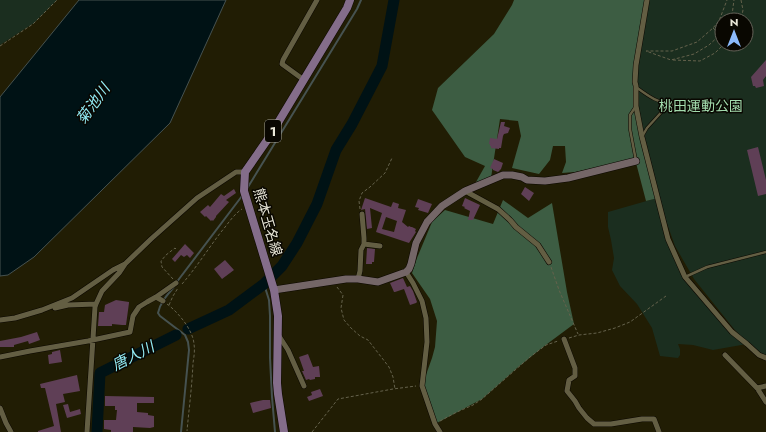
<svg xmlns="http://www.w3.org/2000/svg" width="766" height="432" font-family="Jost,'Noto Sans JP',sans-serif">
  <rect width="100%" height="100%" fill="#211d04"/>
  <!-- green -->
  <path fill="#1b2e1f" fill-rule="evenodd" d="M0 0H57L34 23 0 45Z
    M649 0H766V358L759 355 734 329 694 279 675 246 641 150 635 69ZM722 20H746V44H722Z
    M657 198 667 237 685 277 724 322 747 344 713 350 693 345 678 344 680 349V355L678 358 660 356 652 328 637 304 620 286 612 270 614 258 611 240 608 227V212Z"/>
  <!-- forest -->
  <path fill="#3d5d43" d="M514 0H647L636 74 639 131 658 198 646 201 635 159 575 172 562 173 566 162 565 146H553L550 160 539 174 512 168 521 136 518 121 500 119 491 178 476 182 485 166 465 157 432 110 438 88 494 34 512 5Z
    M503 200 528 218 552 203 567 292 574 324 543 347 517 368 482 399 435 424 422 386 432 358 435 347 437 321 430 299 412 273 417 258 432 222 445 210 493 224Z"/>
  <!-- water -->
  <path fill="#001215" stroke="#465250" d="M79 0H226L170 123 34 257 8 275 0 276V97Z"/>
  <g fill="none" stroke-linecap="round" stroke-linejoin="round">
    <!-- stream -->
    <path stroke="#465250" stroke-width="2" d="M248 187 357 9 361 0
      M176 283 242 196
      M264 284 269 300 270 316V358L272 397 275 432
      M174 287C167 295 160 303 158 313L160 316 185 335 188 342 189 350 181 432"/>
    <!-- river -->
    <path stroke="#001215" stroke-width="11" d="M188 329 229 310 264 284 282 266 297 243 317 204 336 150 352 124 382 66 394 0
      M97 432 100 373 176 335"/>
  </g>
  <!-- building -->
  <path fill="#5f3f56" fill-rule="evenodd" d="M766 60V76L763 80 764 86 756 88 755 86H753L751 77Z
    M501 122H505L504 126 510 128 508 133 504 134 503 136 501 148H499V149L491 148V146H490V144H489L490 138 497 139Z
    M758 147 766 180V194L758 196 747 150Z
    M494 159 503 163 501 169 498 172 493 170V169L490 168Z
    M525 187 534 193 529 201 521 194Z
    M234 189 236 193 226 200 229 202 216 216V217L213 221 212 220 211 221 206 216 205 217 200 212 208 205 210 207 221 194 224 196Z
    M365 198 391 207 393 202 399 204 398 208 406 210 402 222 408 227 409 226 411 227H412L416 229 415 231 416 232 409 243 376 232 382 213 370 208 372 228 367 229 365 209 361 210ZM386 217 397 221 394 232 382 229Z
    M465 198 480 205 473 220H468L470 211 464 208 465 207 462 206Z
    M418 199 432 204 428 213 418 210 419 208 415 207Z
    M185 244 194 253 190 258 187 255 184 257 181 255 175 262 172 259Z
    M367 248 375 249 374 262H372V264H366Z
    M225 260 234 270 222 279 214 269Z
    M403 278 407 287 410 286 413 291 417 302 416 303 410 305 404 289 395 292H394L390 283Z
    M116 300 129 302V303L126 325H122L112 324V326H98L99 312H104L105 305Z
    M37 332 40 340 29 344 28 341 14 345V347H0V341L21 337Z
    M60 350 62 362 49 364 48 355 52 354V352Z
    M308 354 313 367 319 366 320 376V377H315V379L310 380 309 379 306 380 302 371H304L299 357Z
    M77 375 80 391 63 394 65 402 56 404 61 432H38V431L54 426 45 388H41L40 384Z
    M320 389 323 396 309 401 307 397 312 395 311 392Z
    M105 396 154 397V403H137V412L148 413V415L154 416V427L150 428 133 427V432H111V430L104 429V420H116L117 410H115V406H105Z
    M263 400H270L271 408 253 413 250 403Z
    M68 404 70 412 80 409 81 414 67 418 63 405Z"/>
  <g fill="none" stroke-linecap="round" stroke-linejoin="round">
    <!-- lane casing -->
    <g stroke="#0b0700" stroke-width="3.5">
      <path id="lane" d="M636 87C647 95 658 104 673 103
        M636 106 630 115V129L636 161
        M643 135 647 128 667 106 679 102
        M685 277 707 267 766 252"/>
    </g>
    <!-- street casing -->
    <g stroke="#0b0700" stroke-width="6">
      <path id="street" d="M647 0 636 65 635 82 636 86V106L642 137 668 239 685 277 732 332 747 344 759 355 766 358
        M304 80 282 64 283 60 317 0
        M465 191 498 209 510 220 516 227 538 245 549 262
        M364 244 380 246
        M406 272 413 283 422 301 426 318 427 342 422 386 435 424 440 432
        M358 279 360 271 361 250 364 244V238L362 214
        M156 297 163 301
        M55 308 68 305 96 304
        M0 320 15 318 42 310 72 298 113 270 125 264
        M279 336 288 350 304 386
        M564 339 575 368V376L569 380 567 391 575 401 579 408 587 418 594 424H611L642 419H654L659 432
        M725 355 757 388 766 402
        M0 357 30 351 88 341 130 332 133 316 139 307 147 302 156 297 176 283
        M757 388 766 386
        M0 408 6 423 11 432
        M87 432 95 307 96 304 102 291 119 273 125 264 151 239 197 198 236 172H245"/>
    </g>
    <!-- secondary casing -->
    <g stroke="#0b0700" stroke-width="8">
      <path id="secondary" d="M274 290 346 279H358L378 282 406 272 409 269 411 264 416 243 427 222 442 206 465 191 503 175H512L522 177 527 180 545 181 568 178 636 161"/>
    </g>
    <!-- primary casing -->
    <g stroke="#0b0700" stroke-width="9">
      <path id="primary" d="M284 432 278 394 277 383 278 316 274 290 244 191 245 172 270 136 347 8 350 0"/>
    </g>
    <!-- path -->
    <path stroke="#65624c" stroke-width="1" stroke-dasharray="3 2" stroke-linecap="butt" d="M741 0 743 10 741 20
      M729 20 732 15 734 0
      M713 28 722 36
      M722 33 709 45 694 54 671 60 646 51H672L697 42 713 28 719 21 727 0
      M731 44 734 47
      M0 46 33 24 57 0
      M673 60 700 61 715 53 724 44
      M360 209 359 201 362 193 370 187 385 173 392 158
      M551 267 559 290 578 334
      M173 279 162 267 161 261 166 255 175 248 177 250
      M182 284C196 268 208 249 221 232 228 224 233 215 242 209
      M337 287 343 295 341 308 344 320 351 328 360 336 368 340 389 367 393 377 395 389
      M167 304C178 312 193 330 194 344 195 350 194 357 193 363 192 386 189 409 187 431
      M169 305 173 296 178 288
      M569 338 579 335 597 333 615 328 630 322 666 296
      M440 421 457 412 473 405 482 399 530 357 546 345 558 341
      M312 432 338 399 393 389 416 386"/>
    <!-- lane -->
    <use href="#lane" stroke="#635e43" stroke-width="2.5"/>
    <!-- street -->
    <use href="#street" stroke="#635e43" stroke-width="5"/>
    <!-- secondary -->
    <use href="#secondary" stroke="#746667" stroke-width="7"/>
    <!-- primary -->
    <use href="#primary" stroke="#846d8a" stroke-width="8"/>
  </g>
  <g text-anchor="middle" stroke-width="3" stroke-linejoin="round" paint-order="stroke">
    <!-- shield labels -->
    <rect fill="#090701" stroke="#a6a498" stroke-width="1" x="265" y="120" width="16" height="22" rx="3"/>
    <g font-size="13" font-weight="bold" fill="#eae8d9">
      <text x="273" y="136">1</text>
    </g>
    <!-- park labels -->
    <g font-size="14" fill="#a3dbad" stroke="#090701">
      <text x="701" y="111">桃田運動公園</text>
    </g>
    <!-- street labels -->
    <g font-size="14" fill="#eae8d9" stroke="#090701">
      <text transform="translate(268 222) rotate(74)" y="5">熊本玉名線</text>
    </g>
    <!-- water labels -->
    <g font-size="15" font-style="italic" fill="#91eaf4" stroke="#090701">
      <text transform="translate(93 104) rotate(-54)" y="5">菊池川</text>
      <text transform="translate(133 356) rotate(-27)" y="5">唐人川</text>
    </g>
  </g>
  <!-- north arrow -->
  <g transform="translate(734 32)"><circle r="19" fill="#090701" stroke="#636157"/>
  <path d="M0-3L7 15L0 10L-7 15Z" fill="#8bbafc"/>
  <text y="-6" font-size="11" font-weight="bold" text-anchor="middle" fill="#eae8d9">N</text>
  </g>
</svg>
